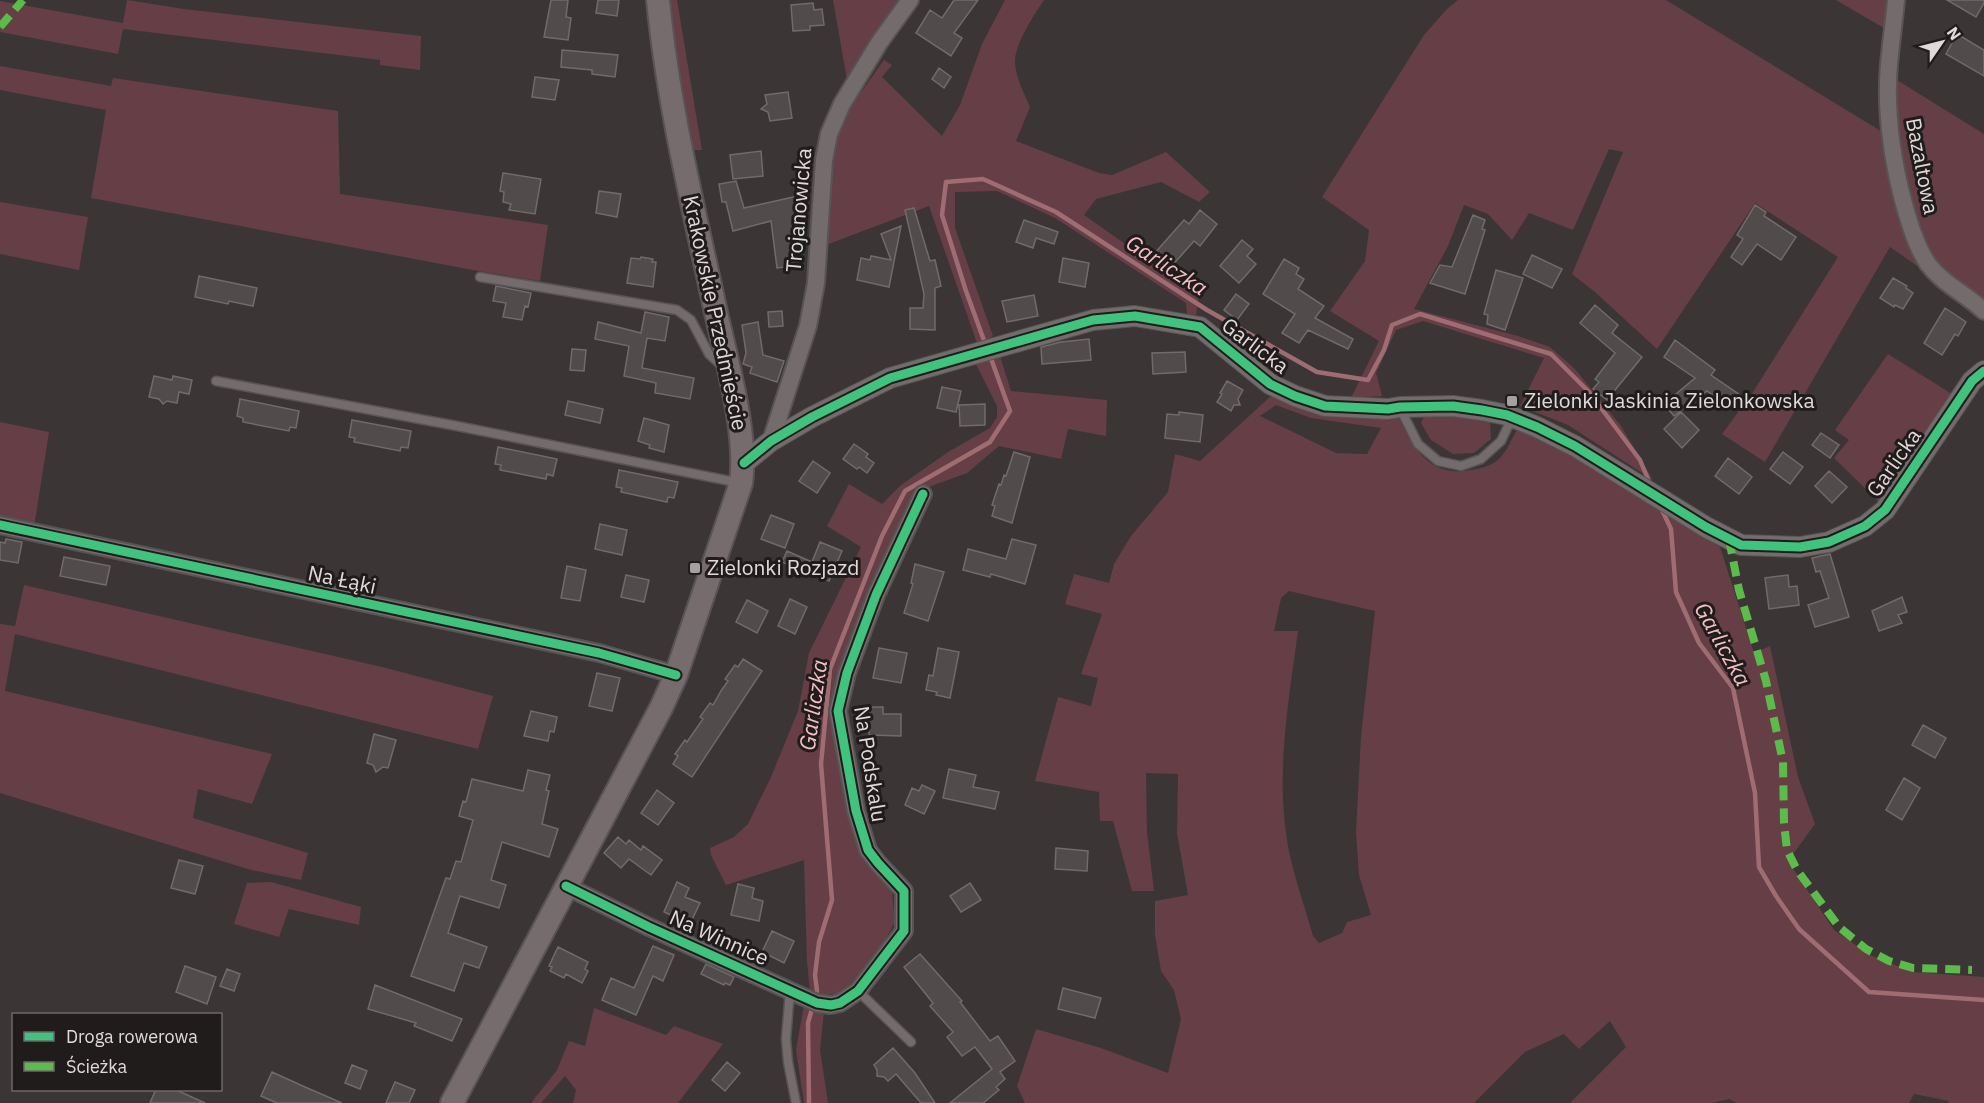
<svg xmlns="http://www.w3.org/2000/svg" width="1984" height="1103" font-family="'IBM Plex Sans',sans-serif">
  <rect width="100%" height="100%" fill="#3b3536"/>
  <!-- green -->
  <path fill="#653f45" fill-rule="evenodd" d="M127 0 184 9 421 36 420 70 380 65V60L123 29 118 54 0 32V1L123 23Z
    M666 0H677L702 150H689Z
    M833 0H899L847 80Z
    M1005 0H1044C1034 15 1014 45 1015 63 1016 78 1024 93 1030 107L1016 141 1099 173 1112 175 1166 152 1210 192 1199 202 1161 182 1096 199 1084 215 1199 296 1196 315 1187 314 1186 303 1055 218 997 191 955 192V228L993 336 978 346 929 206 826 245 833 145 844 116 884 60 892 65 882 77 942 136 960 105 982 44Z
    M1458 0H1666L1884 133 1899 212 1920 268 1890 247 1765 462 1722 434 1753 392 1838 257 1755 203 1657 349 1595 292 1572 274 1623 152 1609 149 1573 230 1529 213 1512 240 1488 214 1464 205 1448 246 1414 309 1518 336 1550 347 1575 369 1621 426 1653 480 1568 425 1520 406 1544 358 1423 321 1396 330 1376 373 1382 396 1351 398 1379 341 1330 311 1365 261 1369 230 1322 197 1424 35 1447 9Z
    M1836 0H1893L1889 31Z
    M0 66 111 86 113 78 338 111 340 194 548 225 540 281 473 270 91 198 106 110 0 90Z
    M1892 77 1984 134V300L1936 267 1924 249 1900 173Z
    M0 202 88 217 79 270 0 254Z
    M1888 354 1952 394 1879 502 1834 458 1849 440 1835 430Z
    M1000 356 1011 391 1107 400 1106 436 1068 429 1061 459 999 446 967 473 915 492 839 667 834 712 859 850 892 892 895 922 878 953 842 994H819L810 991 807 962 804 860 726 885 711 855 710 848 734 837 748 824 771 777 798 711 809 653 861 547 827 526 849 484 882 504 901 485 948 452 990 428 997 417V406L975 362Z
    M1273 394 1397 414C1413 447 1428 478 1471 470 1482 468 1492 466 1500 458 1507 451 1512 438 1517 430L1551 443 1652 500 1678 520 1720 547 1754 653 1770 646 1798 777 1815 824 1788 861 1834 930 1870 955 1913 972 1984 977V1103H1948L1949 1101 1914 1094 1909 1103H1736L1730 1099 1711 1103H1570L1626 1047 1610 1021 1579 1049 1564 1034 1525 1052 1474 1103H1025L1017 1086 1036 1029 1101 1048 1168 1073 1181 1019 1174 990 1161 971 1155 935V901L1188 895 1177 833 1178 774 1146 773 1147 832 1154 891H1132L1113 821H1100L1099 792 1035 781 1058 697 1091 706 1098 678 1081 674 1102 614 1065 604 1074 574 1109 583 1114 564 1131 536 1168 492 1175 454 1200 461ZM1276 405 1311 418 1381 428 1367 454 1336 453 1260 416ZM1289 591 1375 611 1361 736 1356 832 1359 875 1371 915 1347 922 1342 933 1319 943 1313 936C1306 910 1296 883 1290 856 1274 781 1288 706 1298 631H1274L1281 598Z
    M1425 414 1468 415 1490 422 1491 439 1474 453 1453 454 1431 440 1421 423Z
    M0 422 49 432 34 527 0 520Z
    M24 585 382 667 493 696 478 749 15 634 5 691 272 754 252 804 198 789 193 818 308 853 301 880 251 870 0 793V624L15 626Z
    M271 882 361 907 359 925 289 909 279 937 234 924 247 883Z
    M804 1005 824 1011 820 1050 828 1103H804L796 1050Z
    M594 1008 666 1035 674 1026 723 1044 678 1103H573L576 1090 565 1076 541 1103H531L557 1070 569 1041 585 1046Z"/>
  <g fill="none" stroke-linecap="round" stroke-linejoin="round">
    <!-- stream -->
    <path stroke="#9f6c72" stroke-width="4.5" d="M986 346 966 291 942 215 946 182 983 179 1056 212 1207 310 1317 372 1368 380 1384 350 1392 325 1420 314 1551 354 1589 392 1640 460 1650 484
      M1661 508 1671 529 1676 592 1699 643 1733 688 1755 793 1759 867 1776 896 1799 929 1869 992 1984 1000
      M809 1103 808 1023 817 991 815 975 819 942 832 900 821 764 830 669 882 536 905 491 990 442 1010 411 989 353"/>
  </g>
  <!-- building -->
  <path fill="#514b4c" stroke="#706b6b" stroke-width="1.5" d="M551 0H568L566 17 571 18 568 40 544 37Z
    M598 0H619L617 16 596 13Z
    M954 0H978L954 33 962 38 951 56 916 33 930 10 942 18Z
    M1947 0H1984V3L1976 17Z
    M813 3 814 10 822 9 824 25 810 26V30L793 31 791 5Z
    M1957 34 1984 50V76L1946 54Z
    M562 50 618 55 615 77 592 74V70L561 67Z
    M939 68 951 77 944 88 932 79Z
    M535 77 559 80 555 100 532 97Z
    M788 92 792 118 770 121 768 112 761 109 767 104 765 95Z
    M761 151 763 176 733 179 730 155Z
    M503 173 541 179 535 214 509 210 511 204 503 202 504 192 500 191Z
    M736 181 744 208 798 196 801 216 793 217 799 265 777 268 771 221 733 231 726 202H722L719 184Z
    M599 191 621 194 617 217 596 213Z
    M1755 205 1766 212 1764 216 1796 237 1781 260 1757 244 1742 265 1731 257 1743 239 1737 235Z
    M914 208 930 261 935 260 941 286 935 288V330L910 329V308H923L924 294 905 210Z
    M1200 210 1217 224 1200 246 1194 241 1170 268 1154 254 1184 220 1189 224Z
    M1473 215 1485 220 1482 229 1485 230 1465 294 1430 283 1440 265 1452 267Z
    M1024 220 1058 232 1054 244 1036 238 1033 248 1016 242Z
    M901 226 889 287 857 280 861 258 870 260 871 256 891 260 881 234Z
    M1242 240 1253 249 1247 256 1256 264 1239 283 1220 266Z
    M1532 255 1562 269 1552 288 1523 274Z
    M641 257 653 259 652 262H656L653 287 627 283 631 258 640 259Z
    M1063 258 1089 263 1085 287 1059 282Z
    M1284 259 1299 268 1296 274 1304 279 1298 289 1324 306 1315 318 1353 339 1348 349 1308 330 1299 343 1282 333 1295 314 1263 294Z
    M1496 270 1523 278 1505 330 1487 324 1488 315 1484 314Z
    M199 276 257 288 253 306 229 301 228 304 195 297Z
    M1893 278 1907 286 1906 288 1913 293 1903 309 1895 305 1894 307 1880 298Z
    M496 286 531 293 528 307 525 306 522 320 503 317 506 303 493 301Z
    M1236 294 1249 304 1237 320 1224 310Z
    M1034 295 1038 316 1007 322 1002 301Z
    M1595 305 1618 325 1612 333 1642 357 1607 400 1593 389 1599 382 1595 379 1615 353 1580 323Z
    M1945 308 1966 322 1958 336 1955 334 1942 355 1924 343Z
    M782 311 783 326 769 327 768 312Z
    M645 312 669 317 665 341 647 338 642 368 694 378 690 399 655 393 656 383 624 376 629 346 595 339 598 322 641 333Z
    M758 322 763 355 784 361 777 382 750 373 752 367 743 364 746 353 742 325Z
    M1089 339 1091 360 1042 364 1041 347 1061 342Z
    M1675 340 1715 370 1711 375 1740 395 1730 408 1707 391 1674 416 1664 404 1695 378 1664 357Z
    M572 349 586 350 584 371 570 370Z
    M1185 352 1186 372 1153 374 1152 353Z
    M154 376 172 380 173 376 192 380 189 394 179 392 177 403 167 401 163 404 159 399 149 397Z
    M1227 381 1243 390 1238 399 1240 405H1234L1231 411 1217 402 1222 394 1220 393Z
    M942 387 961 391 956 412 937 408Z
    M240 399 299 411 296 428 290 427 289 431 243 422V418L237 416Z
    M568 401 603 409 600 423 565 415Z
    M985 404V425L960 426 959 405Z
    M1179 412 1203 415 1200 442 1165 438 1167 414 1179 415Z
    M1681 412 1699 430 1682 448 1664 429Z
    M644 418 669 425 664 452 649 448 650 445 638 441Z
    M352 420 411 431 408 448 401 447 400 451 354 442 355 438 349 437Z
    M1821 433 1839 445 1830 458 1812 445Z
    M854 444 868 454 866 457 874 463 867 473 859 467 857 469 843 459Z
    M498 447 557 459 553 476 547 474 546 479 500 470 501 465 495 464Z
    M1014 452 1030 457 1012 523 992 516 995 506 992 505 999 484 1001 485 1004 475 1006 476Z
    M1783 452 1803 467 1790 484 1770 469Z
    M1728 458 1752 477 1739 494 1715 476Z
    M813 461 830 473 817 493 799 481Z
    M619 470 678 482 674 498 668 497 667 502 621 492 622 488 616 487Z
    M1829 471 1847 487 1832 503 1815 486Z
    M771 515 794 524 785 548 761 539Z
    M600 524 627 530 622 555 595 549Z
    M6 539 22 542 18 563 0 560V542L5 543Z
    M1012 539 1036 545 1025 584 991 574 990 577 963 570 968 549 1006 559Z
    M820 542 842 551 829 581 782 562 787 551 812 562Z
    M1830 554 1849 617 1815 627 1808 605 1829 598 1820 571 1816 572 1812 558Z
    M64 557 110 566 106 585 60 576Z
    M915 564 944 572 928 621 904 613 913 584 911 583Z
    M567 566 586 570 580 601 561 598Z
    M626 575 649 580 644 602 621 597Z
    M1788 575 1789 587 1797 586 1799 605 1769 609 1765 578Z
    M1902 597 1907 612 1898 615 1902 623 1879 631 1872 611Z
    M790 599 807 607 795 634 778 626Z
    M747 600 768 611 757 633 736 622Z
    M879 648 907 653 901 683 873 678Z
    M938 648 959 652 950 698 936 695 937 692 926 690 929 675 933 676Z
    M743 659 762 671 692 777 673 764 678 756 675 754 685 740 687 742 703 719 700 717 710 703 713 705 721 691 728 681 725 679 735 665 738 667Z
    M597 673 620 678 612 711 589 706Z
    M869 707H883V714H901V736L869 735Z
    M531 711 557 717 554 732 550 731 548 741 524 736Z
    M1923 725 1946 738 1935 758 1912 745Z
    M374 734 396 740 388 768 383 767 376 772 373 765 367 763Z
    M949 769 976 775 973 787 999 792 995 809 943 798Z
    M528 770 550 775 546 790 549 791 542 824 558 829 549 857 502 842 491 880 506 885 499 908 460 896 448 933 487 947 479 968 464 963 454 991 411 976 446 878 450 879 456 861 461 862 473 820 459 816 463 801 466 802 472 779 523 791Z
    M1904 778 1920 788 1902 820 1886 810Z
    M922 785 935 791 924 814 905 805 912 788 919 791Z
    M657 790 674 803 658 825 641 813Z
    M618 837 626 844 629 840 641 850 643 846 662 860 651 875 629 859 621 868 604 853Z
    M1056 848 1088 851 1087 871 1055 869Z
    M179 860 203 866 195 894 171 888Z
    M677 882 689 888 685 897 700 903 690 924 664 912Z
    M970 883 981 900 961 912 950 896Z
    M738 884 754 888 752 898 763 901 759 921 731 915Z
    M772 931 794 941 784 963 762 952Z
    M653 946 674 955 663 981 653 976 636 1015 602 1000 611 978 634 988Z
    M558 947 588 962 585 969 588 971 582 983 566 974 564 978 550 971 552 967 549 966Z
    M920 954 962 1001 960 1002 990 1041 998 1036 1015 1061 1000 1072 1005 1079 996 1087 999 1090 983 1103H950L992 1069 975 1047 962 1056 947 1037 953 1032 930 1006 933 1003 904 967Z
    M706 964 734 977 730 985 725 983 724 985 701 974Z
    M185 966 216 977 207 1004 176 992Z
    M227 969 240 974 234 991 220 986Z
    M375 985 462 1019 452 1041 414 1026 416 1023 368 1009Z
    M1063 988 1101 998 1095 1018 1058 1009Z
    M893 1048 915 1073 935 1103H921L896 1074 888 1081 884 1077 877 1076V1070L874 1065Z
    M727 1062 740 1073 725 1091 712 1080Z
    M352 1065 367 1071 360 1089 345 1083Z
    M272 1072 305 1087 342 1103H277L261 1096Z
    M395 1082 415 1090 409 1103H386Z
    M156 1089H174L205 1103H150Z"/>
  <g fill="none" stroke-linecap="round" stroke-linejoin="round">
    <!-- service casing -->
    <g stroke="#585354" stroke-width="11">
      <path id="service" d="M480 277 677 310 691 320 709 354 724 368
        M216 381 457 426 740 483
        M1400 408 1418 444 1438 461 1461 466 1481 459 1501 441 1512 418
        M790 990 786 1039 788 1062 796 1103
        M858 991 911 1042"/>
    </g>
    <!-- minor casing -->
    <g stroke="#585354" stroke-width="20">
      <path id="minor" d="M1896 0C1894 21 1891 43 1889 64 1885 111 1892 159 1904 204 1910 225 1916 246 1928 264 1943 284 1966 294 1984 311
        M771 441 808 326 816 283 824 160 829 134 842 104 879 43 910 0
        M0 525 599 653 676 675
        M566 886 649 927 817 1003 831 1005 840 1003 858 991 904 931V891L878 863 868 850 856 811 838 711 847 673 876 595 923 494"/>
    </g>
    <!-- tertiary casing -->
    <g stroke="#585354" stroke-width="22">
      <path id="tertiary" d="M744 463 771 441 812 417 890 378 1093 320 1135 316 1200 327 1270 384 1295 396 1325 406 1388 409 1400 407 1453 406 1482 410 1507 415 1537 427 1575 446 1706 527 1741 545 1800 547 1829 542 1865 526 1885 510 1972 381 1984 371"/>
    </g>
    <!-- secondary casing -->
    <g stroke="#585354" stroke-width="26">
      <path id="secondary" d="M452 1103 661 708 676 675 741 483C748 433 726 359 715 308 693 206 668 104 658 0"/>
    </g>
    <!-- service -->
    <use href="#service" stroke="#736b6c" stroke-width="8"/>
    <!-- minor -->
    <use href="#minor" stroke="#736b6c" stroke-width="16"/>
    <!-- tertiary -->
    <use href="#tertiary" stroke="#736b6c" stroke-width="20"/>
    <!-- secondary -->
    <use href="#secondary" stroke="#766c6d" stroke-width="22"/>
    <!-- quiet -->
    <path stroke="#5cbc4b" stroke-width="8" stroke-dasharray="15 8" stroke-linecap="butt" d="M0 27 23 0
      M1729 539 1739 590 1766 681 1783 762 1784 823 1787 850 1797 870 1839 927 1866 949 1889 961 1913 968 1972 970"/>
    <!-- cycleway casing -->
    <g stroke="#211c1c" stroke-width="13">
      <path id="cycleway" d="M744 463 771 441 812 417 890 378 1093 320 1135 316 1200 327 1270 384 1295 396 1325 406 1388 409 1400 407 1453 406 1482 410 1507 415 1537 427 1575 446 1706 527 1741 545 1800 547 1829 542 1865 526 1885 510 1972 381 1984 371
        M0 525 599 653 676 675
        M566 886 649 927 817 1003 831 1005 840 1003 858 991 904 931V891L878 863 868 850 856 811 838 711 847 673 876 595 923 494"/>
    </g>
    <!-- cycleway -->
    <use href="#cycleway" stroke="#40c37c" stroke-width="9"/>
  </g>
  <!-- markers -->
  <g fill="#a6a0a1" stroke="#211c1c" stroke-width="2">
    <rect x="1506" y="395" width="12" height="12" rx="3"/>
    <rect x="689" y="562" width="12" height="12" rx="3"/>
  </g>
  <g text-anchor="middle" stroke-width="6" stroke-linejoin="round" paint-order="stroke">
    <!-- street labels -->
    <g font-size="21" fill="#e0d9da" stroke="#211c1c">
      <text transform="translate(1922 166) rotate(79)" y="7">Bazaltowa</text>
      <text transform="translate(799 210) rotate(-85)" y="7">Trojanowicka</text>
      <text transform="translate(715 313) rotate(78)" y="7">Krakowskie Przedmieście</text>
      <text transform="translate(1255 346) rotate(37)" y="7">Garlicka</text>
      <text transform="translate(1894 463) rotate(-55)" y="7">Garlicka</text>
      <text transform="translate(342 580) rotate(12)" y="7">Na Łąki</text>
      <text transform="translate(870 764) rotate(81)" y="7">Na Podskalu</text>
      <text transform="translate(719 938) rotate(24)" y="7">Na Winnice</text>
    </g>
    <!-- poi labels -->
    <g font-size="21" fill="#e0d9da" stroke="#211c1c" text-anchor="start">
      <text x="1524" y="408">Zielonki Jaskinia Zielonkowska</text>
      <text x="707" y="575">Zielonki Rozjazd</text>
    </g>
    <!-- water labels -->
    <g font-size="22" font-style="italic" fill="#f4c0c5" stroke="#211c1c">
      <text transform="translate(1167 265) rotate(33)" y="8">Garliczka</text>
      <text transform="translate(1723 644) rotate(61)" y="8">Garliczka</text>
      <text transform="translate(813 705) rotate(-82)" y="8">Garliczka</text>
    </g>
  </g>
  <!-- legend -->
  <rect x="12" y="1013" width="210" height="78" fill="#211c1c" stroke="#6d6868" stroke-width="1.5"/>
  <rect x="24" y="1032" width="30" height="9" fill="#40c37c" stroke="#6d6868" stroke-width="1.5"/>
  <text x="66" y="1043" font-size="18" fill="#e0d9da">Droga rowerowa</text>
  <rect x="24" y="1062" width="30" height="9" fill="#5cbc4b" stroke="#6d6868" stroke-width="1.5"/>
  <text x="66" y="1073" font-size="18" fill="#e0d9da">Ścieżka</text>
  <!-- north arrow -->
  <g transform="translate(1942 42) rotate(55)" stroke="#211c1c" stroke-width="4.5" paint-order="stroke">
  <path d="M0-4.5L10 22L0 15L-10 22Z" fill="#e0d9da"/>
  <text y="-9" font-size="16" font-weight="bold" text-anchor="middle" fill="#e0d9da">N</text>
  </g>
</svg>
